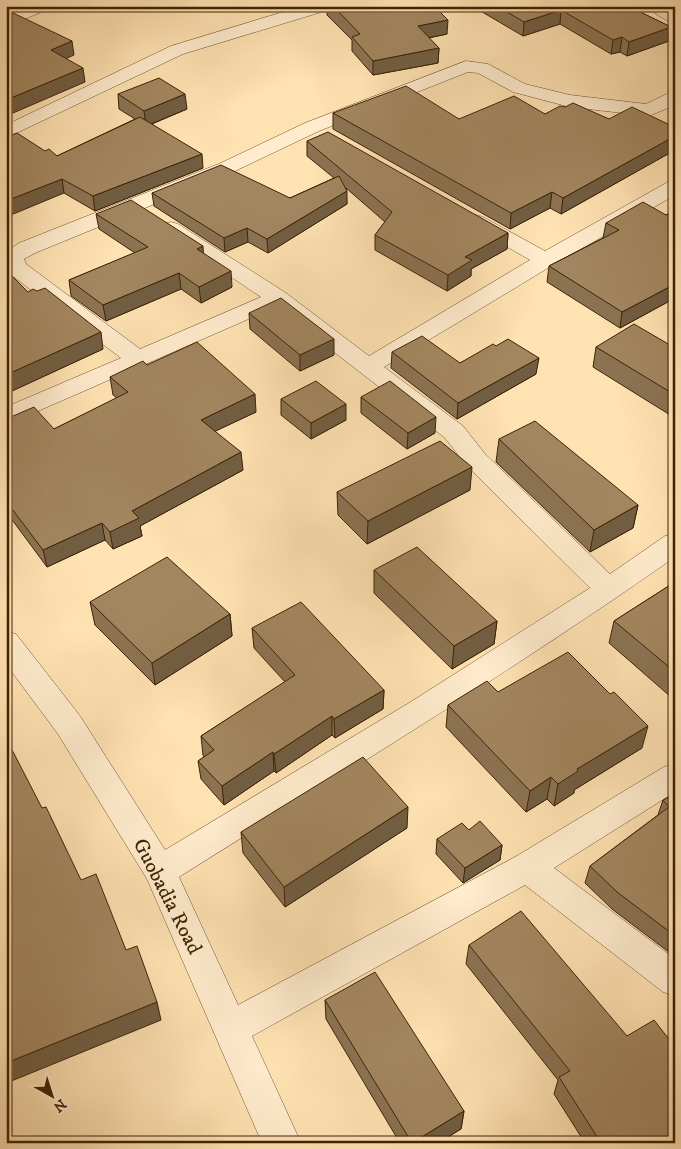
<svg xmlns="http://www.w3.org/2000/svg" width="681" height="1149" font-family="'IM FELL DW Pica',serif">
  <rect width="100%" height="100%" fill="#ffe2b2"/>
  <filter id="stains"><feTurbulence type="fractalNoise" baseFrequency=".004" numOctaves="4"/><feColorMatrix values="0 0 0 0 .2 0 0 0 0 .09 0 0 0 0 .02 0 0 0 .5 -.17"/></filter>
  <radialGradient id="worn" r=".72"><stop offset=".6" stop-color="#630" stop-opacity="0"/><stop offset="1" stop-color="#630" stop-opacity=".3"/></radialGradient>
  <g fill="none" stroke-linecap="round" stroke-linejoin="round">
    <!-- minor casing -->
    <g stroke="#6e5330" stroke-width="1">
      <path id="minor" d="M26 6H48L46 10 6 27V15Z
        M303 6H330L328 10 183 54 6 138V125L171 46Z
        M622 6H642L675 26V39L669 38Z
        M466 61 488 64 525 84 570 95 646 104 675 90V105L649 116 570 107 513 92 478 73 468 72 319 131 235 171 35 253 24 259 26 264 140 349 261 297 164 232 161 228 164 224 171 222 178 224 286 293 369 356 530 260 469 225 466 221 469 217 476 215 483 217 545 251 668 182 675 180V195L553 265 384 367 463 426 485 454 610 574 665 536 675 533V557C514 670 346 772 179 877L238 1005 515 857 664 767 675 763V792L554 868 675 959V996L663 992 525 885 252 1036 301 1143H262L147 879 58 734 6 664V631L16 634 80 716 165 850 409 703 590 588 467 466 445 438 276 307 6 425V407L121 358 10 274 6 269V252L19 243 221 163 305 123Z"/>
    </g>
    <!-- minor -->
    <use href="#minor" fill="#ffeccd" fill-rule="evenodd"/>
  </g>
  <!-- wall -->
  <path fill="#8b7352" stroke="#3e2305" d="M327 6H434L447 34 429 38 439 48 438 63 373 75 352 51V40L327 15Z
    M472 6H632V8L671 27 669 41 627 56 620 52 611 54 560 24 523 36Z
    M118 94 187 109 152 124 203 168 95 211 64 193 45 151 57 156 135 119 119 109Z
    M565 107 609 119 670 125 675 122V150L561 214 550 208 510 229 333 129V113L459 119 545 114Z
    M307 141 508 233 507 249 471 269V276L447 291 375 250V235L385 222 346 188 347 204 268 253 248 242 225 252 154 206 152 193 290 198 334 178 307 156Z
    M675 211V298L620 328 547 282 549 266 603 238 606 223 666 215Z
    M96 214 203 253 232 287 201 303 181 289 106 321 71 296 69 280 135 253 99 229Z
    M6 270 28 292 103 349 12 391 6 385Z
    M249 313 334 355 300 371 250 329Z
    M675 342V418L593 367 596 347 670 345Z
    M496 346 536 374 457 419 391 368 392 352 460 363Z
    M147 365 256 412 215 431 243 470 140 526 142 536 113 549 105 540 47 567 10 517 6 519V419L54 429 117 398 113 395 110 377Z
    M361 397 435 433 407 449 361 413Z
    M281 399 346 420 311 439 281 415Z
    M499 439 638 505 633 528 590 552 496 462Z
    M470 490 367 544 338 515 337 492Z
    M374 570 497 621 494 644 452 669 374 593Z
    M675 582V695L671 697 609 643 614 621Z
    M90 602 230 614 232 636 155 685 95 625Z
    M252 628 384 690 383 709 335 738 332 735 276 773 274 771 224 805 201 779 198 761 204 757 203 755 201 736 285 682 254 648Z
    M498 692 642 748 574 790V793L554 806 547 799 526 812 446 727 448 705Z
    M675 794V955L674 956 612 909 585 883 590 866 658 815 663 800Z
    M407 828 285 907 243 853 241 832Z
    M469 830 502 845 500 860 463 883 436 854 437 839Z
    M469 945 627 1036 668 1038 675 1143H585L554 1094 558 1080 466 964Z
    M325 1000 464 1111 461 1129 438 1143H400L326 1019Z"/>
  <!-- shaded-wall -->
  <path fill="#715e42" stroke="#3e2305" d="M561 10 560 24 523 36 524 22Z
    M448 20 447 34 417 40 418 26Z
    M671 27 669 41 627 56 629 42Z
    M622 37 620 52 611 54 613 40Z
    M72 41 74 55 54 64 51 50Z
    M439 48 438 63 373 75V61Z
    M83 68 85 82 6 116V100Z
    M185 94 187 109 146 126 144 111Z
    M675 136V150L561 214 563 198Z
    M202 154 203 168 95 211 93 196Z
    M62 179 64 193 6 217V201Z
    M347 191V204L268 253 267 239Z
    M552 192 550 208 510 229 511 213Z
    M247 228 248 242 225 252 224 238Z
    M508 233 507 249 471 269V276L447 291 448 275 465 257Z
    M203 246 204 262 197 249Z
    M231 271 232 287 201 303 199 287Z
    M179 273 181 289 106 321 103 305Z
    M675 284V298L620 328 622 312Z
    M101 332 103 349 12 391 8 374Z
    M334 339V355L300 371V355Z
    M539 358 536 374 457 419 458 403Z
    M255 394 256 412 203 437 201 420Z
    M346 404V420L311 439V423Z
    M436 417 435 433 407 449 408 433Z
    M241 452 243 470 140 526 142 536 113 549 110 532 132 511Z
    M472 467 470 490 367 544 368 521Z
    M6 502 10 517 6 519Z
    M638 505 633 528 590 552 594 530Z
    M102 523 105 540 47 567 43 550Z
    M230 614 232 636 155 685 152 663Z
    M497 621 494 644 452 669 454 646Z
    M675 685V695L671 697Z
    M384 690 383 709 335 738 334 719Z
    M332 716V735L276 773 274 754Z
    M648 726 642 748 574 790V793L554 806 558 784 577 769Z
    M273 752 274 771 224 805 222 786Z
    M551 777 547 799 526 812 530 791Z
    M408 807 407 828 285 907 284 887Z
    M502 845 500 860 463 883 465 868Z
    M157 1002 161 1020 9 1082 6 1075V1063Z
    M464 1111 461 1129 438 1143H412Z"/>
  <!-- building -->
  <path fill="#a2865f" stroke="#3e2305" d="M333 6H434L448 20 418 26 439 48 373 61 352 37 360 34Z
    M497 6H628L671 27 629 42 622 37 613 40 561 10 524 22Z
    M11 12 72 41 51 50 83 68 6 100V14Z
    M159 78 185 94 144 111 118 94Z
    M406 86 459 119 514 96 545 114 560 106 565 107 573 103 609 119 632 107 670 125 674 121 675 122V136L563 198 552 192 511 213 333 113Z
    M140 117 202 154 93 196 62 179 6 201V137L17 133 45 151 49 149 57 156Z
    M328 132 508 233 465 257 472 260 448 275 375 235 392 212 307 141Z
    M221 165 290 198 339 176 347 191 267 239 247 228 224 238 152 193Z
    M131 200 203 246 197 249 231 271 199 287 179 273 103 305 69 280 148 247 96 214Z
    M643 202 666 215 675 211V284L622 312 549 266 619 230 606 223Z
    M6 270 28 292 33 289 37 291 45 288 101 332 8 374 6 372Z
    M281 298 334 339 300 355 249 313Z
    M634 324 670 345 675 342V395L596 347Z
    M422 336 460 363 493 344 496 346 508 339 539 358 458 403 392 352Z
    M197 342 255 394 201 420 241 452 132 511 139 518 110 532 102 523 43 550 6 501V419L34 407 54 429 128 392 110 377 143 361 147 365Z
    M316 381 346 404 311 423 281 399Z
    M390 381 436 417 408 433 361 397Z
    M535 421 638 505 594 530 499 439Z
    M440 441 472 467 368 521 337 492Z
    M417 547 497 621 454 646 374 570Z
    M167 557 230 614 152 663 90 602Z
    M675 582V672L614 621Z
    M301 602 384 690 334 719 332 716 274 754 273 752 222 786 198 761 214 750 201 736 295 675 252 628Z
    M568 652 610 694 614 692 648 726 577 769 578 771 558 784 551 777 530 791 448 705 487 681 498 692Z
    M6 742H8L42 808 46 807 81 880 96 874 126 950 137 946 157 1002 6 1063Z
    M363 757 408 807 284 887 241 832Z
    M675 794V936L617 892 590 866 669 807 663 800Z
    M480 821 502 845 465 868 437 839 462 823 469 830Z
    M521 911 627 1036 654 1020 668 1038 675 1033V1143H601L559 1077 570 1071 469 945Z
    M375 972 464 1111 412 1143 325 1000Z"/>
  <g text-anchor="middle" stroke-width="5" stroke-linejoin="round" paint-order="stroke">
    <!-- near-street labels -->
    <g font-size="21" fill="#3e2305" stroke="#ffeccd">
      <text transform="translate(168 896) rotate(63)" y="7">Guobadia Road</text>
    </g>
  </g>
  <!-- margin -->
  <rect width="681" height="1149" fill="none" stroke="#ffe2b2" stroke-width="25"/>
  <rect x="8" y="8" width="666" height="1134" fill="none" stroke="#3e2305" stroke-width="2.5"/>
  <rect x="12" y="12" width="656" height="1124" fill="none" stroke="#3e2305"/>
  <!-- north arrow -->
  <g transform="translate(52 1096) rotate(141)" stroke="#ffeccd" stroke-width="4" paint-order="stroke">
  <path d="M0-4L9 19L0 12L-9 19Z" fill="#3e2305"/>
  <text y="-8" font-size="14" font-weight="bold" text-anchor="middle" fill="#3e2305">N</text>
  </g>
  <rect width="100%" height="100%" filter="url(#stains)"/>
  <rect width="100%" height="100%" fill="url(#worn)"/>
</svg>
